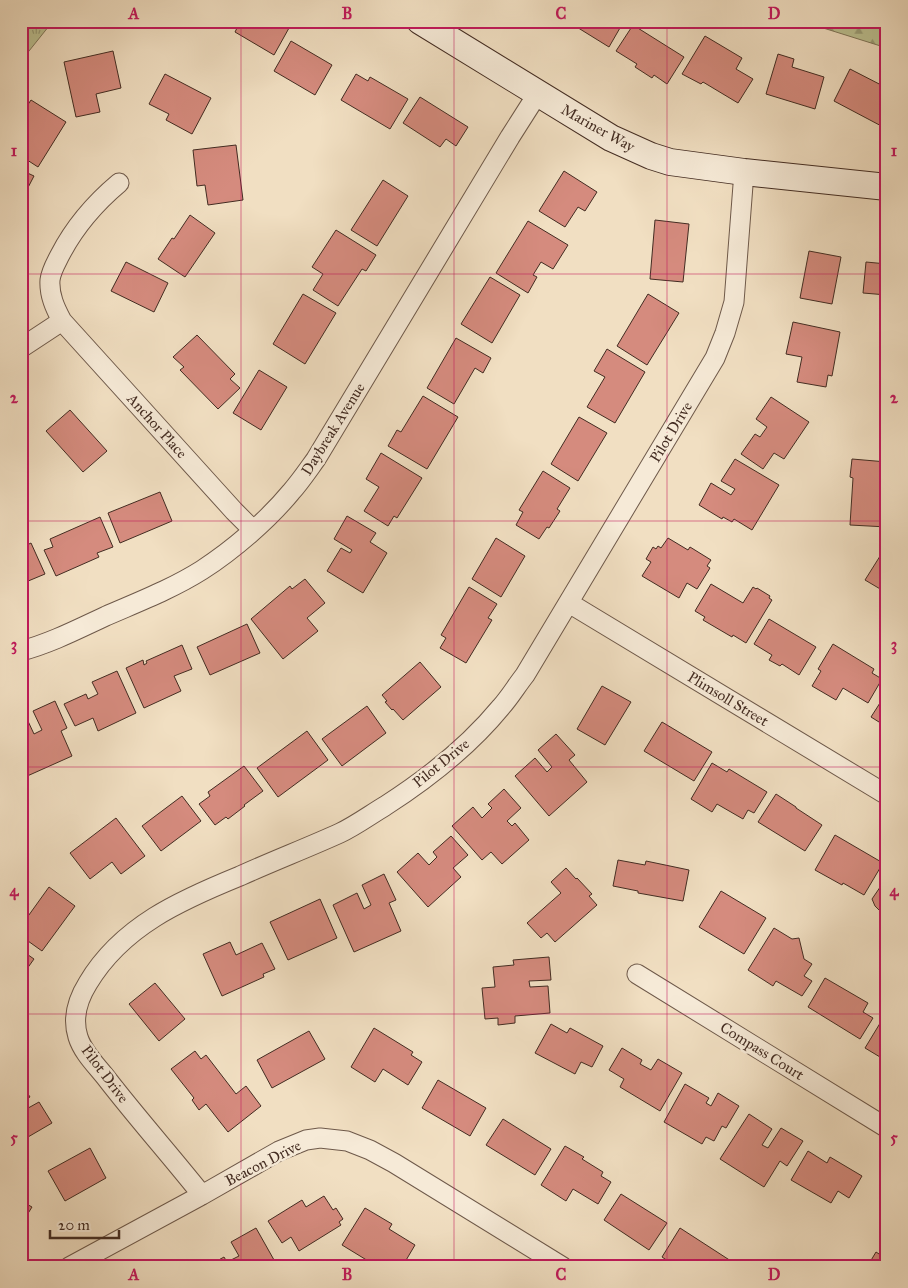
<svg xmlns="http://www.w3.org/2000/svg" width="908" height="1288" font-family="'IM FELL Great Primer',serif">
  <defs>
    <pattern id="forest-firs" width="22" height="20" patternUnits="userSpaceOnUse" patternTransform="scale(1.25)"><rect width="22" height="20" fill="#bcc192"/><path d="M5 1l3.5 6h-7zM16 11l3.5 6h-7z" fill="#9a9d77"/></pattern>
    <pattern id="park-tufts" width="24" height="20" patternUnits="userSpaceOnUse" patternTransform="scale(1.25)"><rect width="24" height="20" fill="#bcc192"/><path d="M3 7l-1-3M5 7V3M7 7l1-3M15 17l-1-3M17 17v-4M19 17l1-3" fill="none" stroke="#9a9d77"/></pattern>
  </defs>
  <rect width="100%" height="100%" fill="#f1dfc2"/>
  <filter id="stains"><feTurbulence type="fractalNoise" baseFrequency=".004" numOctaves="4"/><feColorMatrix values="0 0 0 0 .2 0 0 0 0 .09 0 0 0 0 .02 0 0 0 .5 -.17"/></filter>
  <radialGradient id="worn" r=".72"><stop offset=".6" stop-color="#630" stop-opacity="0"/><stop offset="1" stop-color="#630" stop-opacity=".3"/></radialGradient>
  <!-- forest -->
  <path fill="url(#forest-firs)" stroke="#80765a" d="M801 21H887V48Z"/>
  <!-- park -->
  <path fill="url(#park-tufts)" stroke="#80765a" d="M21 21H53L21 61Z"/>
  <!-- building -->
  <path fill="#d58b7e" stroke="#432c22" d="M225 21H277L289 28 274 55 235 32 237 28Z
    M567 21H624L609 47Z
    M633 25 684 57 667 84 654 75 652 78 635 67 637 64 616 51Z
    M705 36 742 58 736 69 753 79 738 103 703 82 701 84 682 74Z
    M291 41 332 65 315 95 274 71Z
    M113 51 121 88 96 94 100 112 76 117 64 62Z
    M778 54 794 59 792 67 824 77 815 109 766 94Z
    M850 69 887 88V129L834 101Z
    M165 74 211 98 192 134 166 120 169 114 149 104Z
    M356 74 368 81 370 77 408 99 390 129 341 100Z
    M420 97 468 127 456 146 446 139 440 147 403 123Z
    M31 100 66 122 38 167 21 156V115Z
    M236 145 243 200 208 205 205 185 197 186 193 150Z
    M21 170 34 176 21 201Z
    M564 171 597 192 585 211 578 207 565 227 539 211Z
    M383 180 408 196 377 246 351 230Z
    M190 215 215 233 185 277 158 259 172 238 174 239Z
    M655 220 689 224 683 282 650 279Z
    M528 221 568 245 553 269 541 262 533 275 537 277 528 293 496 273Z
    M336 230 376 255 366 271 362 269 338 306 313 290 323 274 312 267Z
    M809 251 841 257 832 304 800 298Z
    M126 262 168 283 154 312 111 291Z
    M866 262 887 264V295L863 293Z
    M490 277 520 295 492 343 461 324Z
    M303 294 336 313 305 364 273 344Z
    M648 294 679 313 647 365 617 346Z
    M793 322 840 332 832 376 828 375 826 387 797 382 802 357 786 354Z
    M197 335 235 374 230 379 240 388 218 409 180 370 184 367 173 357Z
    M456 338 491 358 483 373 475 368 454 404 427 388Z
    M607 349 645 372 615 423 587 407 605 377 594 371Z
    M259 370 287 387 261 430 233 413Z
    M423 396 458 417 427 469 388 446 397 430 401 432Z
    M771 397 809 422 784 459 774 453 763 469 741 454 755 434 760 437 767 427 756 419Z
    M70 410 107 451 83 472 46 431Z
    M579 417 607 433 578 481 551 464Z
    M381 453 422 478 397 518 394 516 388 526 364 511 379 487 366 479Z
    M735 459 779 485 752 530 734 519 732 522 723 517 722 519 699 505 711 483 731 495 735 489 721 481Z
    M852 459 887 462V527L850 525 853 478 850 477Z
    M543 471 570 488 557 509 560 511 549 528 547 527 539 539 516 525 523 512 519 510Z
    M160 492 172 521 120 543 108 513Z
    M347 516 376 533 370 542 387 553 363 593 327 571 341 548 350 553 352 550 334 539Z
    M100 517 113 547 97 553 99 557 56 576 44 550 53 547 50 539Z
    M496 538 525 556 501 597 472 579Z
    M668 538 688 550 690 547 711 560 707 566 710 568 697 589 687 583 679 598 642 576 651 562 646 559 653 547 656 549 658 546 661 548Z
    M31 543 45 574 21 584V548Z
    M887 545V593L865 580Z
    M305 579 325 603 307 618 318 631 283 659 251 619 290 586 292 589Z
    M711 584 743 603 753 587 756 589 757 588 770 596 769 598 772 600 746 643 733 635 732 637 703 620 705 617 695 611Z
    M469 587 497 604 488 618 492 620 466 663 440 648 446 638 441 635Z
    M769 619 816 647 799 675 782 664 780 666 769 660 772 655 754 644Z
    M247 624 260 653 210 675 197 647Z
    M833 644 874 669 872 673 882 679 868 703 843 688 836 700 812 686 821 671 818 669Z
    M182 645 192 669 174 676 181 691 144 708 126 668 143 660 144 665 147 663 146 661Z
    M420 662 441 687 403 720 393 709 392 710 385 702 387 701 382 695Z
    M117 671 136 713 98 731 93 718 75 726 64 704 86 694 88 699 98 694 92 682Z
    M602 686 631 702 605 745 577 729Z
    M887 692V727L871 717Z
    M55 701 67 728 61 731 72 756 25 777 21 769V721L27 719 34 734 42 730 33 711Z
    M367 706 386 733 342 766 322 739Z
    M662 722 712 752 694 781 644 751Z
    M307 731 328 760 278 797 257 768Z
    M556 734 575 755 569 760 587 782 549 816 515 776 535 758 547 772 552 767 538 750Z
    M712 763 727 772 729 769 767 792 754 813 748 810 743 819 717 804 712 812 691 799Z
    M244 766 263 791 244 805 245 806 228 819 226 817 215 825 199 804 210 796 208 792Z
    M504 789 521 808 507 821 512 826 515 823 529 840 502 864 491 852 482 860 452 826 473 807 482 818 492 808 488 804Z
    M776 794 796 807V808L822 825 805 851 758 822Z
    M182 796 201 821 161 851 142 826Z
    M116 818 145 856 121 874 112 862 90 879 70 853Z
    M835 835 883 863 864 895 843 883 842 885 815 870Z
    M451 836 468 855 453 868 461 877 428 907 397 872 418 853 429 865 437 857 433 852Z
    M618 860 645 865 646 861 689 870 683 901 638 893V891L613 886Z
    M566 868 576 879 577 878 592 894 589 896 597 905 555 942 547 933 541 938 527 923 561 893 551 882Z
    M384 874 396 900 389 903 401 931 354 952 333 905 357 893 364 909 371 905 362 885Z
    M887 877V914L880 911 875 906 872 899Z
    M49 887 75 906 42 951 21 936V926Z
    M721 891 766 918 744 954 699 927Z
    M320 899 337 938 288 960 270 922Z
    M774 928 792 939 799 938 804 959 812 964 804 976 812 981 802 996 776 981 773 986 748 970Z
    M230 942 236 955 262 943 275 969 263 974 264 977 222 996 203 954Z
    M21 950 34 959 24 973 27 976 21 984Z
    M549 957 551 980 529 981 530 987 548 986 550 1013 515 1016V1023L498 1025V1018L485 1019 482 988 495 987 493 967 514 965 513 960Z
    M825 978 868 1003 863 1012 873 1018 860 1039 808 1007Z
    M155 983 185 1019 159 1041 129 1004Z
    M882 1020 887 1023V1059L885 1060 865 1048Z
    M551 1024 567 1033 570 1028 603 1046 592 1067 581 1062 575 1074 535 1053Z
    M374 1028 413 1052 411 1055 422 1062 408 1085 383 1069 375 1082 351 1067Z
    M309 1031 325 1059 272 1088 257 1060Z
    M622 1048 642 1060 640 1064 651 1070 658 1059 682 1073 660 1111 620 1087 624 1079 609 1070Z
    M195 1051 201 1059 206 1055 236 1094 246 1086 261 1106 228 1132 206 1104 199 1110 192 1100 194 1098 171 1069Z
    M438 1080 486 1108 470 1136 422 1108Z
    M21 1083 30 1097 21 1102Z
    M685 1084 709 1098 706 1103 711 1106 718 1093 739 1106 726 1128 722 1126 714 1141 706 1137 702 1144 664 1122Z
    M39 1102 52 1123 28 1137 24 1130 21 1131V1112Z
    M749 1114 772 1129 762 1145 768 1148 781 1128 803 1141 787 1166 780 1161 764 1187 720 1159Z
    M503 1119 551 1149 535 1175 486 1145Z
    M565 1146 584 1157 582 1159 603 1172 601 1176 611 1182 598 1204 573 1189 566 1201 541 1185Z
    M90 1148 106 1178 65 1201 48 1171Z
    M808 1151 827 1163 830 1157 862 1176 849 1198 838 1191 831 1203 791 1180Z
    M621 1194 667 1223 649 1250 604 1220Z
    M324 1196 333 1210 336 1208 343 1219 339 1222 341 1225 299 1251 291 1237 282 1243 268 1221 302 1200 306 1207Z
    M21 1201 32 1207 22 1223 21 1222Z
    M365 1208 392 1224 389 1229 415 1245 402 1267H378L342 1245Z
    M887 1221V1232L882 1229Z
    M256 1228 278 1267H206L224 1257 227 1262 239 1256 231 1242Z
    M680 1228 731 1261 728 1267H677L662 1257Z
    M876 1252 887 1259V1267H867Z"/>
  <g fill="none" stroke-linecap="round" stroke-linejoin="round">
    <!-- street casing -->
    <g stroke="#6e594a" stroke-width="21">
      <path id="street" d="M119 183C94 204 75 226 60 255 56 263 51 271 50 280 49 295 55 308 62 321L234 511 253 530
        M21 348 62 321
        M569 603 887 795
        M21 651C51 643 78 629 106 616 138 602 172 589 202 570 233 550 268 520 291 492 300 482 308 470 316 459L510 137 538 93
        M637 974 887 1128
        M202 1195C171 1156 138 1119 107 1079 97 1066 83 1053 78 1037 72 1018 78 999 88 983 122 926 181 900 240 876 273 861 307 848 340 833 355 826 370 815 385 806 427 779 469 746 501 707 510 697 517 685 525 675L715 358 725 333 734 302 744 172
        M69 1267 202 1195 279 1151 306 1140 320 1138 347 1141 370 1150 394 1163 563 1267"/>
    </g>
    <!-- secondary casing -->
    <g stroke="#432c22" stroke-width="28">
      <path id="secondary" d="M420 21 611 138 651 156 670 162 744 172 887 187"/>
    </g>
    <!-- street -->
    <use href="#street" stroke="#f6ead7" stroke-width="19"/>
    <!-- secondary -->
    <use href="#secondary" stroke="#f6ead7" stroke-width="26"/>
  </g>
  <!-- grid -->
  <path fill="none" stroke="#c2185b" stroke-width="1" stroke-opacity="0.55" d="M241 21V1267M454 21V1267M667 21V1267M21 274H887M21 521H887M21 767H887M21 1014H887"/>
  <g text-anchor="middle" stroke-width="5" stroke-linejoin="round" paint-order="stroke">
    <!-- street labels -->
    <g font-size="15" fill="#432c22" stroke="#f6ead7">
      <text transform="translate(598 128) rotate(29)" y="5">Mariner Way</text>
      <text transform="translate(157 426) rotate(48)" y="5">Anchor Place</text>
      <text transform="translate(333 429) rotate(-58)" y="5">Daybreak Avenue</text>
      <text transform="translate(671 432) rotate(-59)" y="5">Pilot Drive</text>
      <text transform="translate(728 699) rotate(31)" y="5">Plimsoll Street</text>
      <text transform="translate(441 763) rotate(-39)" y="5">Pilot Drive</text>
      <text transform="translate(762 1051) rotate(32)" y="5">Compass Court</text>
      <text transform="translate(105 1074) rotate(53)" y="5">Pilot Drive</text>
      <text transform="translate(263 1163) rotate(-27)" y="5">Beacon Drive</text>
    </g>
  </g>
  <!-- margin -->
  <rect width="908" height="1288" fill="none" stroke="#f1dfc2" stroke-width="55"/>
  <!-- scale -->
  <path d="M50 1230v8h69v-8" fill="none" stroke="#432c22" stroke-width="2.5"/>
  <text x="58" y="1230" font-size="15" fill="#432c22" stroke="#f6ead7" stroke-width="4" paint-order="stroke">20 m</text>
  <rect x="28" y="28" width="852" height="1232" fill="none" stroke="#c2185b" stroke-width="2"/>
  <g font-size="16" text-anchor="middle" font-weight="bold" fill="#c2185b">
    <text x="134" y="19">A</text>
    <text x="347" y="19">B</text>
    <text x="561" y="19">C</text>
    <text x="774" y="19">D</text>
    <text x="14" y="156">1</text>
    <text x="894" y="156">1</text>
    <text x="14" y="403">2</text>
    <text x="894" y="403">2</text>
    <text x="14" y="650">3</text>
    <text x="894" y="650">3</text>
    <text x="14" y="896">4</text>
    <text x="894" y="896">4</text>
    <text x="14" y="1143">5</text>
    <text x="894" y="1143">5</text>
    <text x="134" y="1280">A</text>
    <text x="347" y="1280">B</text>
    <text x="561" y="1280">C</text>
    <text x="774" y="1280">D</text>
  </g>
  <rect width="100%" height="100%" filter="url(#stains)"/>
  <rect width="100%" height="100%" fill="url(#worn)"/>
</svg>
